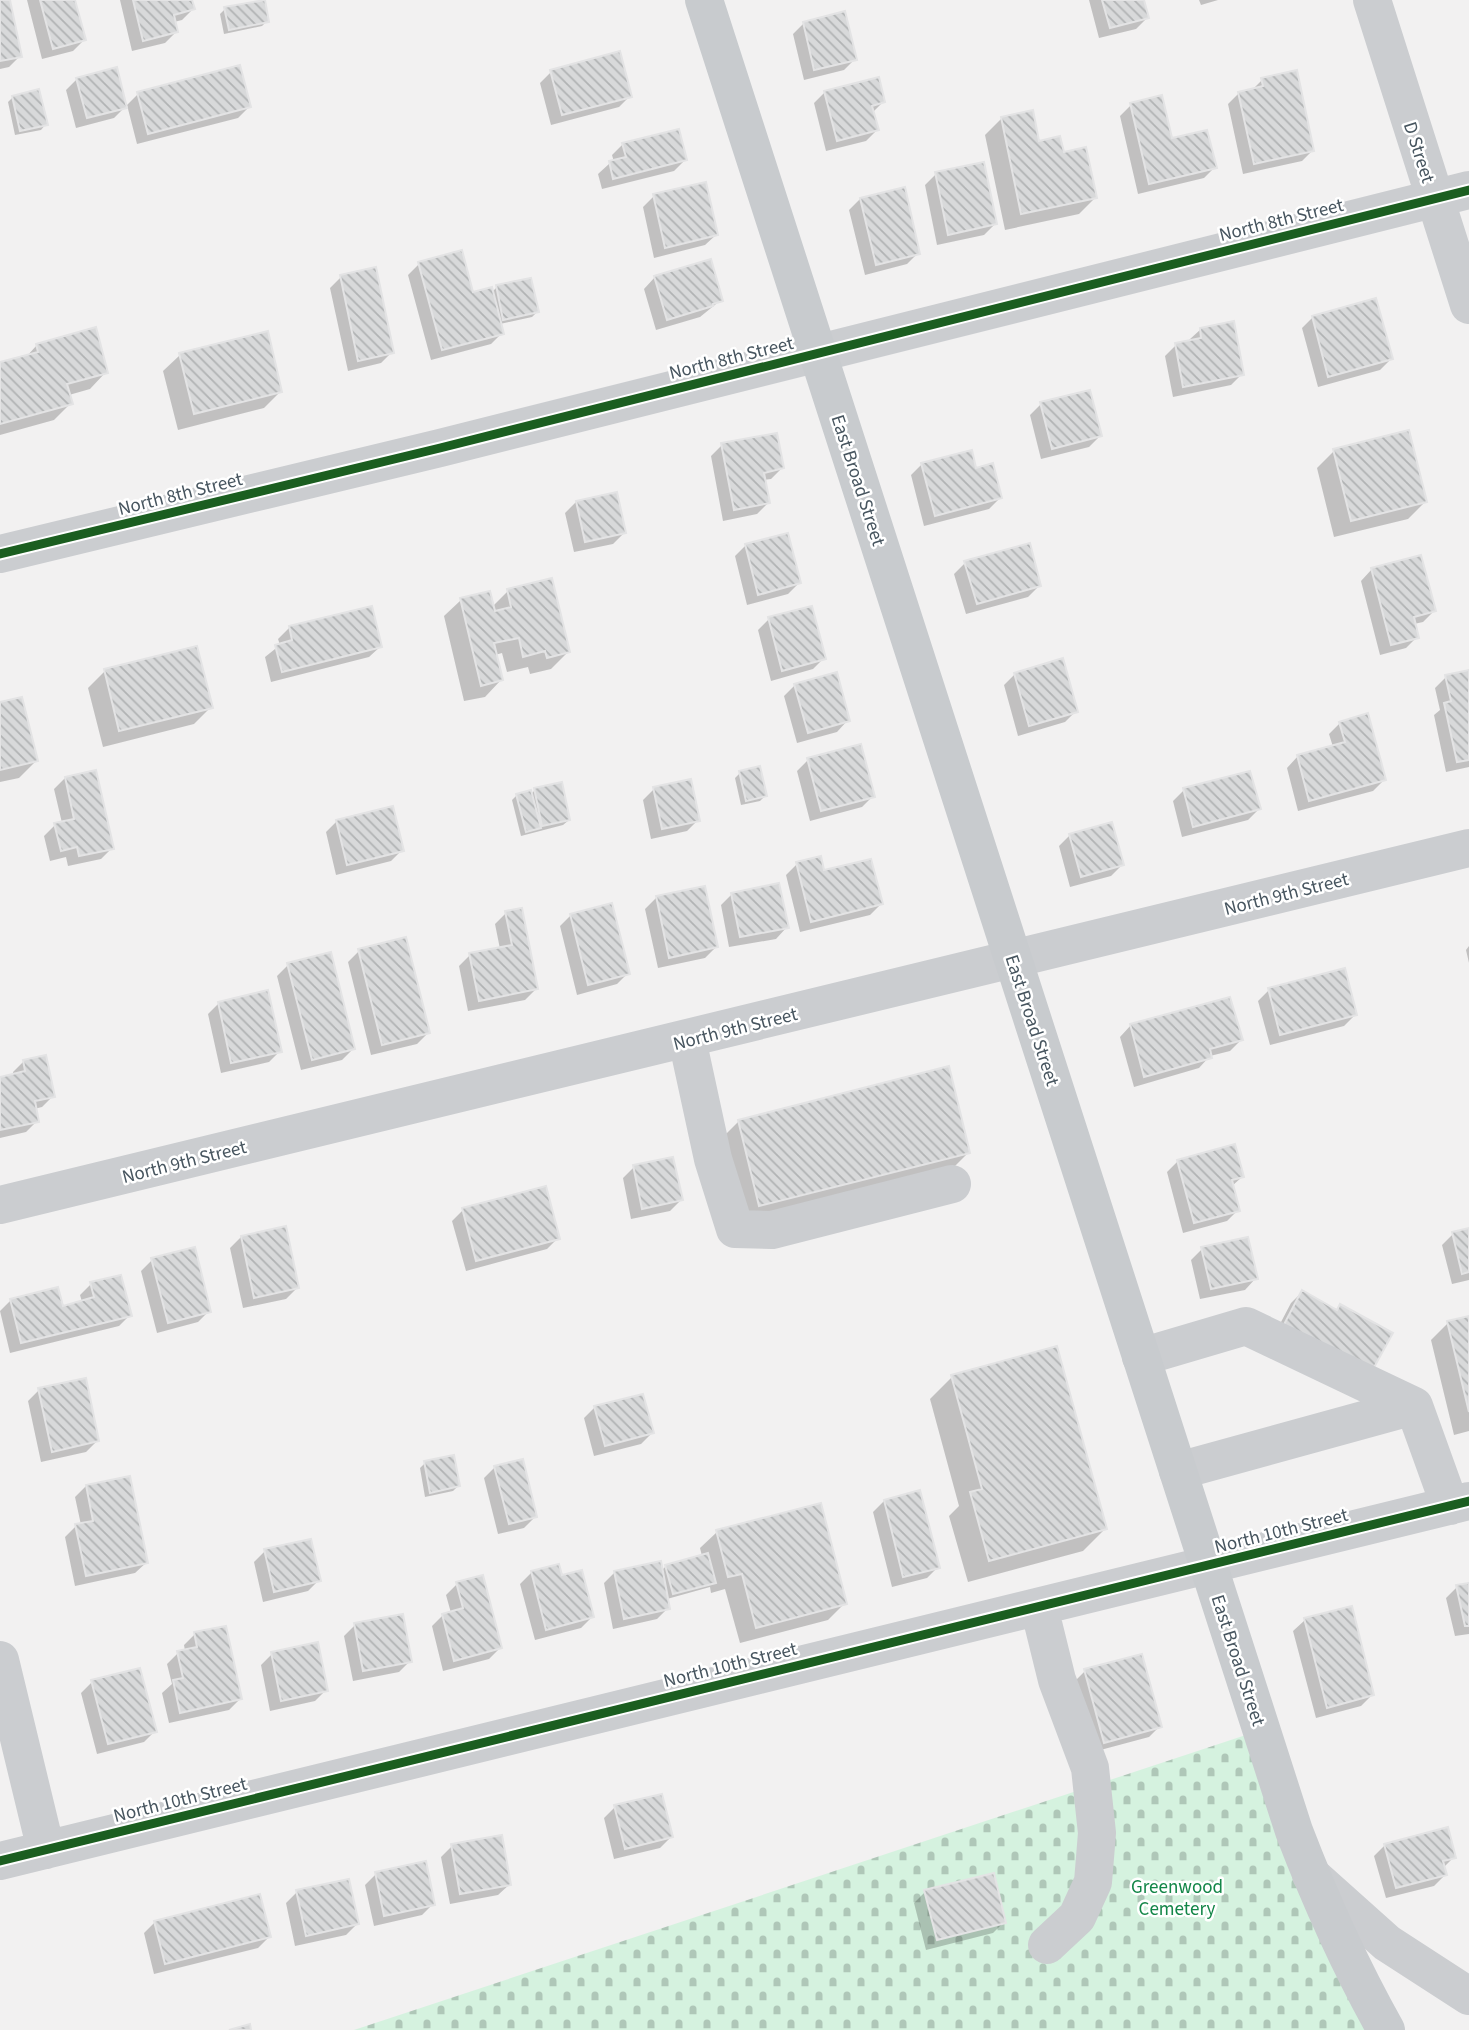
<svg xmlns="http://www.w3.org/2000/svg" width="1469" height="2030" font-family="'Source Sans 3',sans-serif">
  <defs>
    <pattern id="cemetery-stones" width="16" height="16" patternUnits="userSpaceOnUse" patternTransform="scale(1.75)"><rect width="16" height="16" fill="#d5f2df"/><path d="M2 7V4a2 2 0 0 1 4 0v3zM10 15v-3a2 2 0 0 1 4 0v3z" fill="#afc7b8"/></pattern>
    <pattern id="building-back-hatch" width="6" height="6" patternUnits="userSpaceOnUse" patternTransform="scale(1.75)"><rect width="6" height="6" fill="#d8d9da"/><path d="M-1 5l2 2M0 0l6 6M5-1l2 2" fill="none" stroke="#b1b3b4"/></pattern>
  </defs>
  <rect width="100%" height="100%" fill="#f2f1f1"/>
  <!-- cemetery -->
  <path fill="url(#cemetery-stones)" d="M1261 1730 1386 2030H354Z"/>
  <!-- shadow -->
  <path fill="#0003" d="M0 0H8L20 56 9 67 0 69Z
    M27 0H74L84 40 73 51 42 59Z
    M120 0H191L193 9 182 20 174 22 176 32 165 43 132 51Z
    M1089 0H1142L1147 18 1136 29 1099 38Z
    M1199 0H1218L1201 5Z
    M225 9 267 21 262 26 224 34 220 14Z
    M804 23 855 59 844 70 804 80 793 34Z
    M551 72 630 96 619 107 551 125 540 83Z
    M77 79 125 107 138 94 249 107 238 118 137 144 127 105 114 118 76 128 66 90Z
    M1262 80 1313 150 1302 161 1243 174 1228 104 1239 93 1251 91Z
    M825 92 883 102 872 113 877 130 866 141 826 151 814 103Z
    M13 97 46 124 41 130 15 135 8 102Z
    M1131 105 1171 140 1215 167 1204 178 1138 194 1120 116Z
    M1002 118 1038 143 1063 154 1095 198 1079 214 1005 230 985 135Z
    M623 144 685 160 674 171 602 189 598 174 610 163 614 162 612 155Z
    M936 174 995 224 984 235 937 245 925 185Z
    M654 196 717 234 705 245 654 258 643 207Z
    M860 199 918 253 907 264 865 275 849 210Z
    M419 264 472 294 492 292 497 287 537 312 532 317 500 324 502 333 491 344 431 360 408 275Z
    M341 277 392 352 381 363 348 371 330 288Z
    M655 277 721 300 700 317 656 330 644 289Z
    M1313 317 1391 359 1380 370 1318 387 1302 328Z
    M1201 329 1242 374 1231 385 1173 397 1165 356 1176 345 1189 340Z
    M37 345 106 372 90 389 69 395 71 403 54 420 0 435V364L26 357Z
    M180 355 280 392 264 408 178 430 163 371Z
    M1041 404 1100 436 1089 447 1041 459 1030 415Z
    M722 445 782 468 771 479 763 480 768 503 757 514 723 521 711 456Z
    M1334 451 1425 502 1408 519 1334 537 1317 468Z
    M922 464 975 470 1000 498 989 509 924 526 911 475Z
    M576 502 624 533 613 544 574 552 565 513Z
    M746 545 799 583 788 594 747 605 735 556Z
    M965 563 1039 586 1028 597 966 614 954 574Z
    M1372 569 1434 611 1423 622 1414 624 1417 637 1406 648 1380 655 1361 581Z
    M508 591 568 652 551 669 530 674 528 667 507 672 502 653 495 655 501 680 485 697 464 701 444 616 461 600 492 607Z
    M371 608 381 646 369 657 271 682 265 657 280 645 278 639 289 628Z
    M769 619 824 658 813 669 771 681 758 630Z
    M105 671 211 707 194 724 103 747 88 688Z
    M1469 672V767L1446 772 1434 715 1440 710 1435 688 1446 677Z
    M1015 674 1076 711 1065 722 1018 736 1004 685Z
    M795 685 848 720 837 732 797 743 784 696Z
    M0 704 36 761 19 778 0 782Z
    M1340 723 1384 780 1373 791 1298 811 1287 768 1298 756 1333 747 1329 734Z
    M808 760 873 796 862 807 810 821 797 771Z
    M740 773 765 796 760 801 741 805 735 778Z
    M65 778 112 848 101 859 68 866 66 857 50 861 44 836 55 825 62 823 54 789Z
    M654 789 698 820 687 831 651 839 643 800Z
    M535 790 569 820 563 825 521 836 512 800 517 795H530Z
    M1184 790 1259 809 1248 820 1182 837 1173 801Z
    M337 821 402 850 391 861 336 875 326 832Z
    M1070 835 1122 865 1111 876 1070 887 1059 846Z
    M797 864 823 872 881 904 870 915 800 932 786 875Z
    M732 894 787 927 776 939 729 947 721 905Z
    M656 898 716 947 705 958 658 968 645 909Z
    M506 913 536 989 525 1000 468 1011 459 966 470 955 500 949 495 924Z
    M571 915 628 973 617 984 577 995 560 926Z
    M1469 946V963L1466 950Z
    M359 951 428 1033 417 1044 371 1055 348 962Z
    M288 965 353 1049 342 1060 301 1070 277 976Z
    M1269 990 1355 1015 1344 1026 1270 1045 1258 1001Z
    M219 1003 280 1051 269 1062 221 1073 208 1014Z
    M1131 1025 1241 1040 1230 1051 1210 1056 1199 1068 1134 1087 1120 1037Z
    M24 1061 53 1096 42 1107 34 1109 37 1121 26 1132 0 1138V1078L13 1076V1072Z
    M739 1121 968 1153 946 1175 738 1227 717 1143Z
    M1178 1161 1242 1177 1232 1186 1238 1210 1227 1221 1183 1233 1167 1172Z
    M634 1167 681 1200 670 1211 631 1219 623 1178Z
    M463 1210 558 1238 547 1249 466 1271 452 1221Z
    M1469 1230V1280L1452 1284 1442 1245 1453 1234Z
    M241 1237 297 1288 286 1299 243 1308 230 1248Z
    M1202 1249 1256 1278 1245 1290 1200 1299 1191 1260Z
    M152 1260 209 1311 198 1322 157 1333 141 1271Z
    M91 1284 130 1315 119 1326 10 1353 0 1311 11 1300 61 1308 82 1302 80 1295Z
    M1302 1292 1336 1311 1340 1306 1391 1334 1269 1345 1291 1303Z
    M1469 1318V1431L1454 1435 1431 1340 1448 1323Z
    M952 1377 1105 1529 1083 1551 968 1582 949 1516 959 1506 930 1399Z
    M39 1390 97 1441 86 1452 41 1462 28 1401Z
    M595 1407 652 1433 641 1444 594 1456 584 1418Z
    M425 1463 458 1486 453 1491 425 1497 420 1468Z
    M495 1467 535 1517 524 1528 498 1534 484 1478Z
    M86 1486 147 1562 135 1573 75 1586 65 1537 76 1526 81 1525 75 1497Z
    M884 1501 938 1567 927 1578 892 1587 873 1512Z
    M717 1532 845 1603 828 1620 740 1643 725 1589 711 1593 710 1587 667 1599 668 1608 657 1619 613 1629 604 1583 615 1572 661 1571 666 1566 702 1556 700 1548Z
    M265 1551 319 1580 308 1591 263 1602 254 1562Z
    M531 1573 561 1577 592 1617 581 1628 535 1640 520 1584Z
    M457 1584 500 1648 489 1659 443 1671 432 1626 443 1615 451 1613 446 1595Z
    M1469 1585V1634L1455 1636 1446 1598 1457 1587Z
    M1305 1620 1372 1695 1361 1706 1316 1718 1293 1631Z
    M355 1625 410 1661 399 1672 353 1681 344 1636Z
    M195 1634 240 1699 229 1710 169 1723 162 1693 172 1684 167 1664 178 1653 185 1651 184 1645Z
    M272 1654 326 1690 315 1701 270 1711 261 1665Z
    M1085 1671 1160 1726 1149 1737 1093 1752 1074 1682Z
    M92 1682 155 1731 144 1742 97 1754 81 1693Z
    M615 1807 671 1837 660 1848 614 1859 604 1818Z
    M1385 1845 1454 1857 1443 1868 1445 1875 1434 1886 1386 1898 1374 1856Z
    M452 1846 510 1884 498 1895 450 1904 441 1857Z
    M376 1874 433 1904 422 1915 374 1926 365 1885Z
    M297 1892 357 1924 346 1935 295 1946 286 1903Z
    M925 1892 1004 1922 993 1933 926 1950 914 1903Z
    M155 1922 269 1937 258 1948 154 1974 144 1933Z"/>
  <!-- building -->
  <path fill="url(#building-back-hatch)" stroke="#e3e3e4" stroke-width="2" d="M0 0H10L22 57 0 61Z
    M40 0H75L86 40 53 49Z
    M133 0H192L195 9 174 15 178 32 143 41Z
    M265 0 269 22 229 30 224 7Z
    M1102 0H1144L1149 18 1110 28Z
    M845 11 857 60 814 70 803 22Z
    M620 51 632 97 562 115 550 70Z
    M240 65 251 107 148 134 137 92Z
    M117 67 127 108 87 118 76 78Z
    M1297 70 1314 151 1254 164 1238 92 1263 86 1261 78Z
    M879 77 885 102 872 106 879 130 837 141 824 91Z
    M39 89 48 125 20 131 12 96Z
    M1162 95 1172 138 1207 130 1217 168 1149 184 1130 103Z
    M1033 110 1039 141 1060 136 1064 152 1086 147 1097 198 1021 214 1001 117Z
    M679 129 687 160 613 179 609 161 626 157 622 143Z
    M984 162 997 224 948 235 935 172Z
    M706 182 718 235 665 248 653 194Z
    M905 187 920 254 876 265 860 198Z
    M462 250 473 292 492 287 504 334 442 350 418 262Z
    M711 259 723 301 713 304V306L667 320 654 276Z
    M376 267 394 353 358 361 340 275Z
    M531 278 539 312 503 320 496 285Z
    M1376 298 1393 359 1328 377 1312 316Z
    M1234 321 1244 375 1183 387 1175 343 1201 338 1200 328Z
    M96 327 108 373 67 384 73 404 0 424V362L38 352 36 344Z
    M268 331 282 392 194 414 179 353Z
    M1090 390 1102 436 1052 449 1040 402Z
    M1409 430 1427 502 1351 521 1333 449Z
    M777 433 784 468 764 473 770 503 734 510 721 443Z
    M972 450 976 468 993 463 1002 498 935 516 921 463Z
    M617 492 626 533 585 542 576 501Z
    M788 533 801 583 758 595 745 544Z
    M1030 543 1041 586 977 604 964 561Z
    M1421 555 1436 611 1414 617 1419 638 1391 645 1371 568Z
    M552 578 570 652 547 658 545 651 523 657 519 638 494 643 503 680 481 686 460 598 490 591 495 611 511 607 507 589Z
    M372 606 382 647 282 672 275 645 292 640 289 626Z
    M812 606 826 659 782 671 768 617Z
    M197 646 213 708 119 731 104 669Z
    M1063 658 1078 712 1029 726 1014 673Z
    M1469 670V760L1457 762 1444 703 1451 701 1445 675Z
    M837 672 850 721 808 733 794 684Z
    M22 697 38 761 0 770V702Z
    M1368 713 1386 780 1309 801 1297 755 1345 742 1339 722Z
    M861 744 875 797 821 811 807 758Z
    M760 766 767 796 746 801 739 771Z
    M96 770 114 849 79 856 77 847 61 851 54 823 74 819 65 777Z
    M1250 771 1261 809 1193 827 1183 788Z
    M691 779 700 821 662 829 653 787Z
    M562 782 570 820 542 826 534 788Z
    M531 790 541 828 526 832 516 794Z
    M393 806 404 851 347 865 336 820Z
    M1112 822 1124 865 1081 877 1069 834Z
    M821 856 824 870 871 859 883 904 811 922 796 862Z
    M779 883 789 928 740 937 731 893Z
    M705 886 718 947 669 958 656 896Z
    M612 903 630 974 588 985 570 914Z
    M522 908 538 989 479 1001 469 953 512 945 505 911Z
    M406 937 430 1033 382 1045 358 949Z
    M331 952 355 1049 312 1060 287 963Z
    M1345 968 1357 1015 1280 1035 1268 988Z
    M268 990 282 1052 231 1063 218 1002Z
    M1230 997 1243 1040 1210 1049 1212 1058 1144 1077 1130 1024Z
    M46 1055 55 1097 35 1101 39 1122 0 1130V1077L25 1071 23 1060Z
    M949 1066 970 1153 759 1206 738 1120Z
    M1235 1144 1244 1177 1232 1180 1240 1211 1194 1223 1177 1160Z
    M673 1157 683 1200 642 1209 633 1165Z
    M546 1186 560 1239 476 1261 462 1208Z
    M286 1226 299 1288 254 1298 241 1236Z
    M1469 1228V1272L1462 1274 1452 1232Z
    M1248 1237 1258 1279 1211 1289 1201 1247Z
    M195 1247 211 1312 168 1323 151 1258Z
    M121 1275 132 1316 21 1343 10 1299 58 1287 63 1306 94 1297 90 1282Z
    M1302 1290 1337 1310 1340 1304 1393 1333 1366 1382 1279 1334Z
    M1469 1316V1412L1447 1321Z
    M1057 1346 1107 1529 989 1561 970 1492 982 1489 951 1375Z
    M86 1378 99 1441 52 1452 38 1388Z
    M643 1394 654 1433 605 1446 594 1406Z
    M454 1455 460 1486 430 1493 424 1461Z
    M523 1459 537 1517 509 1524 494 1466Z
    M130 1476 148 1563 86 1576 75 1524 93 1521 86 1485Z
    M920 1490 940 1568 903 1577 884 1500Z
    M821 1503 847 1604 756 1628 742 1574 728 1577 716 1530Z
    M311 1539 321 1581 274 1592 264 1549Z
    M708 1553 716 1583 673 1594 665 1565Z
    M661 1561 670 1609 624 1619 614 1571Z
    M559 1564 562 1575 582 1570 594 1617 546 1630 531 1571Z
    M483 1575 502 1648 454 1661 442 1614 463 1608 456 1582Z
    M1469 1583V1626H1465L1456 1585Z
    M1352 1606 1374 1695 1327 1708 1304 1618Z
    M403 1614 412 1662 363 1671 354 1623Z
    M226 1626 242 1699 180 1713 173 1680 183 1678 177 1651 197 1647 194 1632Z
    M318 1642 328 1691 281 1701 271 1652Z
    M1142 1654 1162 1727 1104 1743 1084 1669Z
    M140 1668 157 1732 108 1744 91 1680Z
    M662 1794 673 1837 625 1849 614 1805Z
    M1448 1827 1456 1858 1443 1861 1447 1875 1396 1888 1384 1844Z
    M502 1835 511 1885 460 1894 451 1844Z
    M426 1861 435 1905 384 1916 375 1872Z
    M994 1873 1006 1923 937 1940 924 1890Z
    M349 1879 359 1924 306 1936 296 1890Z
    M260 1894 271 1937 165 1964 154 1921Z
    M250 2024 251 2030H229Z"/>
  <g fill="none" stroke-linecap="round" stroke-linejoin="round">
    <!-- minor -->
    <path stroke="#cbcdd0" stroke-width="38" d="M1372 0 1469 305
      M0 554 440 448 1469 190
      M687 1039 713 1159 735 1229 772 1230 952 1184
      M0 1205 1469 848
      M1141 1357 1246 1326 1414 1406 1450 1506
      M1178 1471 1414 1406
      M1039 1607 1057 1680 1090 1768 1097 1833 1093 1882 1077 1917 1047 1945
      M0 1660 46 1850
      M0 1861 1469 1501
      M1311 1875 1387 1943 1469 1996"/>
    <!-- major -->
    <path stroke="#c8cbce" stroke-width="38" d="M704 0 1294 1831C1320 1899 1350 1966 1386 2030"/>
    <!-- cycleway casing -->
    <g stroke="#fff" stroke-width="13">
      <path id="cycleway" d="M0 554 440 448 1469 190
        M0 1861 1469 1501"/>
    </g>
    <!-- cycleway -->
    <use href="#cycleway" stroke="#1b5e20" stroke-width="9"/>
  </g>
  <g text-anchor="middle" stroke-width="5" stroke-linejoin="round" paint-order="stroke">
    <!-- street labels -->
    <g font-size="19" fill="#47555f" stroke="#fff">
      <text transform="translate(1420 152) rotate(72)" y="7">D Street</text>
      <text transform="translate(1281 219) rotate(-14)" y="7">North 8th Street</text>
      <text transform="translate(731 357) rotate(-14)" y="7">North 8th Street</text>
      <text transform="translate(859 480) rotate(72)" y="7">East Broad Street</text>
      <text transform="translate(180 493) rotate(-14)" y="7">North 8th Street</text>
      <text transform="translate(1286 893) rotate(-14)" y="7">North 9th Street</text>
      <text transform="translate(1033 1020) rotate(72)" y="7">East Broad Street</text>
      <text transform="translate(735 1028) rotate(-14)" y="7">North 9th Street</text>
      <text transform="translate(184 1161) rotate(-14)" y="7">North 9th Street</text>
      <text transform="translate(1281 1530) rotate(-14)" y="7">North 10th Street</text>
      <text transform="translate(1239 1660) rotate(72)" y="7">East Broad Street</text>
      <text transform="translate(730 1664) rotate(-14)" y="7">North 10th Street</text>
      <text transform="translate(180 1799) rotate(-14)" y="7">North 10th Street</text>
    </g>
    <!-- park labels -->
    <g font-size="19" fill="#138648" stroke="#fff">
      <text x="1177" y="1893">Greenwood<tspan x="1177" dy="22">Cemetery</tspan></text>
    </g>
  </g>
</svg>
